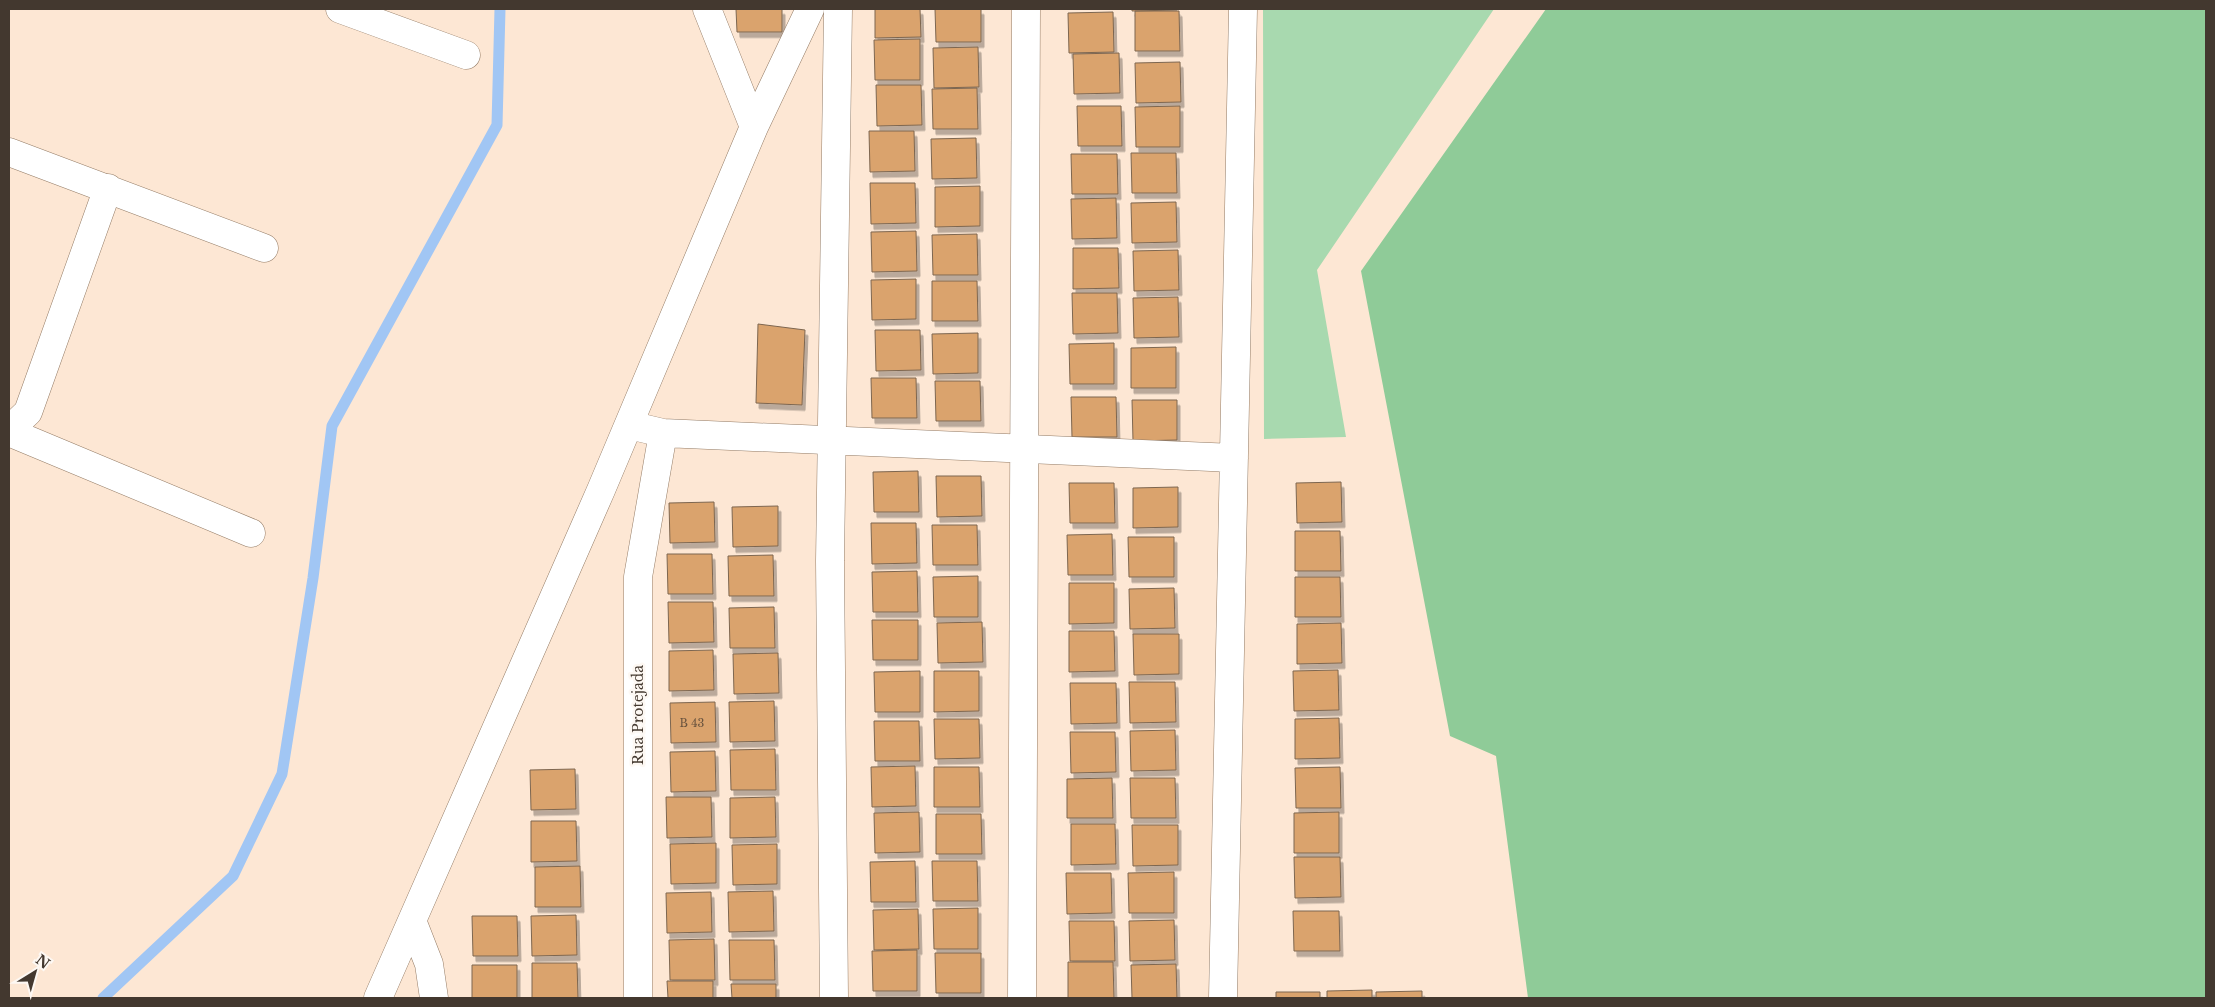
<svg xmlns="http://www.w3.org/2000/svg" width="2215" height="1007" font-family="'Libre Baskerville',serif">
  <defs>
    <filter id="shadow"><feDropShadow dx="3" dy="5.5" stdDeviation="0" flood-color="#0004"/></filter>
  </defs>
  <rect width="100%" height="100%" fill="#fde7d4"/>
  <!-- green -->
  <path fill="#a8d9af" d="M1263 9H1494L1317 270 1346 437 1264 439Z"/>
  <!-- forest -->
  <path fill="#8fcb98" d="M1546 9H2206V998H1528L1496 756 1450 736 1361 271Z"/>
  <g fill="none" stroke-linecap="round" stroke-linejoin="round">
    <!-- stream -->
    <path stroke="#a1c6f4" stroke-width="11" d="M103 998 233 876 282 774 313 578 332 426 497 125 500 9"/>
  </g>
  <!-- building -->
  <path fill="#daa36d" stroke="#7d6650" filter="url(#shadow)" d="M736 9H782V32H737Z
    M875 9H920L921 37 875 38Z
    M935 9H981V42H936Z
    M1132 9H1177V10L1132 11Z
    M1135 11H1179L1180 51H1135Z
    M1113 12 1114 52 1069 53 1068 13Z
    M920 39V80H875L874 40Z
    M978 47 979 87 934 88 933 48Z
    M1119 53 1120 93 1074 94 1073 54Z
    M1180 62 1181 102 1136 103 1135 63Z
    M876 85H921L922 125 877 126Z
    M977 88 978 129H933L932 89Z
    M1077 106H1121L1122 146H1078Z
    M1180 106V147H1136L1135 107Z
    M869 131H914L915 171 870 172Z
    M976 138 977 178 932 179 931 139Z
    M1131 153H1176L1177 193H1132Z
    M1071 154H1117L1118 194H1072Z
    M870 183H915L916 223 871 224Z
    M980 186V226L935 227V187Z
    M1116 198 1117 238 1072 239 1071 199Z
    M1176 202 1177 242 1132 243 1131 203Z
    M916 231 917 271 872 272 871 232Z
    M977 234 978 275H933L932 235Z
    M1073 248H1118L1119 288 1073 289Z
    M1178 250 1179 290 1134 291 1133 251Z
    M916 279V319L872 320 871 280Z
    M932 281H977L978 321H932Z
    M1072 293H1117L1118 333 1073 334Z
    M1178 297 1179 337 1134 338 1133 298Z
    M758 324 805 330 802 405 756 403Z
    M875 330H920L921 370 876 371Z
    M978 333V373L933 374 932 334Z
    M1114 343V384H1070L1069 344Z
    M1176 347V388H1131V348Z
    M871 378H916L917 418H872Z
    M935 381H980L981 421H936Z
    M1071 397H1116L1117 437H1072Z
    M1132 400H1177V440L1133 441Z
    M918 471 919 512H874L873 472Z
    M936 476H981L982 516 937 517Z
    M1341 482 1342 522 1297 523 1296 483Z
    M1069 483H1114L1115 523H1070Z
    M1178 487V527L1133 528V488Z
    M714 502 715 542 670 543 669 503Z
    M778 506V546L733 547 732 507Z
    M871 523H916L917 563 872 564Z
    M932 525H977L978 565H933Z
    M1295 531H1340L1341 571H1295Z
    M1112 534 1113 575H1068L1067 535Z
    M1128 537H1174V577H1129Z
    M667 554H712L713 594H668Z
    M773 555 774 596H729L728 556Z
    M917 571 918 612H873L872 572Z
    M978 576V617H934L933 577Z
    M1295 577H1340L1341 617H1295Z
    M1069 583H1114V623L1069 624Z
    M1174 588 1175 628 1130 629 1129 589Z
    M668 602H713L714 642 669 643Z
    M774 607 775 648H730L729 608Z
    M872 620H918V660H873Z
    M982 622 983 662 938 663 937 623Z
    M1341 623 1342 663 1297 664V624Z
    M1069 631H1114L1115 671 1069 672Z
    M1133 634H1179V674L1134 675Z
    M713 650 714 690 669 691V651Z
    M778 653 779 693 734 694 733 654Z
    M1338 670 1339 710 1294 711 1293 671Z
    M920 671V712H875L874 672Z
    M934 671H979V711L934 712Z
    M1129 682H1175L1176 722 1130 723Z
    M1070 683H1116L1117 723 1071 724Z
    M774 701 775 741 730 742 729 702Z
    M715 702 716 742 671 743 670 703Z
    M1339 718 1340 758 1295 759V719Z
    M934 719H979L980 758 935 759Z
    M874 721H919L920 761H875Z
    M1175 730 1176 770 1131 771 1130 731Z
    M1070 732H1115L1116 772 1071 773Z
    M775 749 776 790H731L730 750Z
    M715 751 716 791 671 792 670 752Z
    M915 766 916 806 872 807 871 767Z
    M934 767H979L980 807H934Z
    M1340 767 1341 808H1296L1295 768Z
    M575 769 576 809 531 810 530 770Z
    M1112 778 1113 818H1067V779Z
    M1130 778H1175L1176 818H1131Z
    M666 797H711L712 837 667 838Z
    M775 797 776 837 730 838V798Z
    M919 812 920 852 875 853 874 813Z
    M1339 812V853H1294V813Z
    M936 814H981L982 854H936Z
    M531 821H576L577 861 531 862Z
    M1071 824H1115L1116 864 1071 865Z
    M1132 825H1178V865L1133 866Z
    M716 843V883L671 884 670 844Z
    M777 844V884L733 885 732 845Z
    M1294 857H1340L1341 897 1295 898Z
    M915 861 916 902H871L870 862Z
    M932 861H977L978 901H933Z
    M580 866 581 907H535V867Z
    M1174 872V913H1129L1128 873Z
    M1066 873H1111L1112 913 1067 914Z
    M773 891 774 931 729 932 728 892Z
    M711 892 712 932 667 933 666 893Z
    M978 908V949H934L933 909Z
    M918 909 919 949 874 950 873 910Z
    M1293 911H1339L1340 951H1294Z
    M576 915 577 955 532 956 531 916Z
    M472 916H517L518 956H473Z
    M1174 920 1175 960 1130 961 1129 921Z
    M1069 921H1114L1115 961H1070Z
    M714 939 715 980H670L669 940Z
    M729 940H774L775 980H730Z
    M917 950V991H873L872 951Z
    M935 953H981V993H936Z
    M1068 962H1113L1114 998H1068Z
    M532 963H577L578 998H532Z
    M1176 964 1177 998H1132L1131 965Z
    M472 965H517V998H472Z
    M667 981H713V998H668Z
    M731 984H776V998H732Z
    M1372 990V998H1327V991Z
    M1422 991V998H1376V992Z
    M1276 992H1320V998H1276Z"/>
  <g fill="none" stroke-linecap="round" stroke-linejoin="round">
    <!-- minor casing -->
    <g stroke="#947c66" stroke-width="29">
      <path id="minor" d="M340 9 466 55
        M707 9 754 127
        M9 152 264 248
        M629 425 663 433 1234 458
        M9 430 28 412 108 188
        M9 432 251 533
        M413 923 429 964 434 998
        M378 998 601 490 754 127 810 9
        M638 998V577L663 433
        M834 998 830 561 838 9
        M1022 998 1026 9
        M1223 998 1243 9"/>
    </g>
    <!-- minor -->
    <use href="#minor" stroke="#fff" stroke-width="28"/>
  </g>
  <g text-anchor="middle" stroke-width="5" stroke-linejoin="round" paint-order="stroke">
    <!-- number labels -->
    <g font-size="11" fill="#69533e">
      <text x="692" y="727">B 43</text>
    </g>
    <!-- street labels -->
    <g font-size="14" fill="#43382f" stroke="#fdf8f3">
      <text transform="translate(638 715) rotate(-90)" y="5">Rua Protejada</text>
    </g>
  </g>
  <!-- border -->
  <rect width="2215" height="1007" fill="none" stroke="#43382f" stroke-width="20"/>
  <!-- north arrow -->
  <g transform="translate(35 972) rotate(37)" stroke="#fdf8f3" stroke-width="4" paint-order="stroke">
  <path d="M0-4L9 19L0 12L-9 19Z" fill="#43382f"/>
  <text y="-8" font-size="14" font-weight="bold" text-anchor="middle" fill="#43382f">N</text>
  </g>
</svg>
